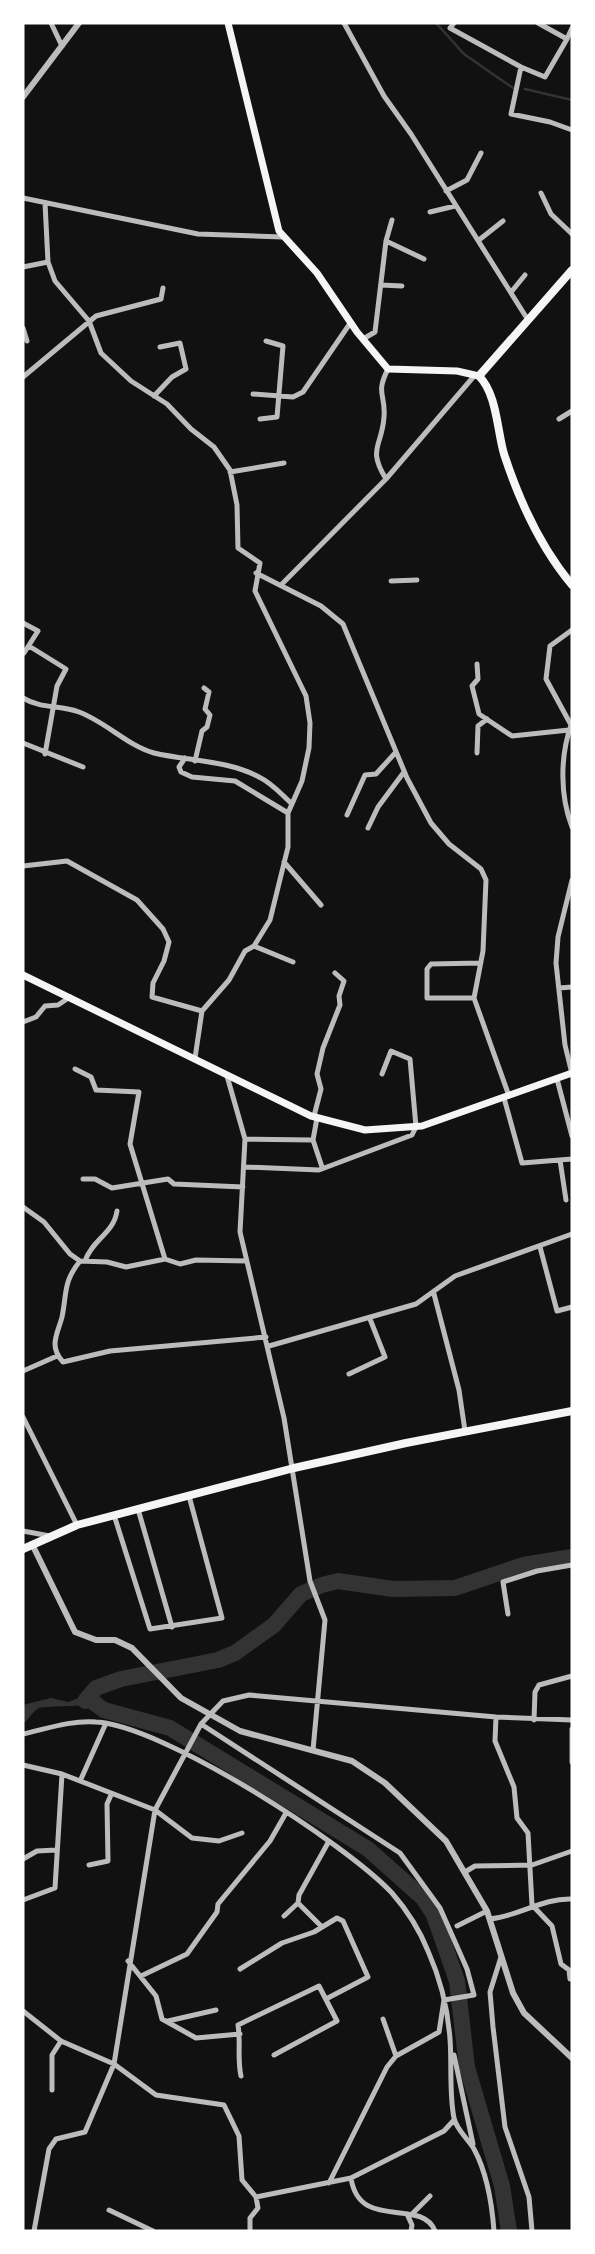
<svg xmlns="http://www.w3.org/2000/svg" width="595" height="2254" font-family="'Nunito Sans',sans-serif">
  <rect width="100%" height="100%" fill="#111"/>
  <!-- water -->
  <path fill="#333" d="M87 1695 111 1708 109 1717 98 1713 95 1705C88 1705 41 1707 39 1708 32 1712 28 1720 23 1724V1705L51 1698 68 1702Z"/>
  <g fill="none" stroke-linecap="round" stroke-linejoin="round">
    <!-- stream -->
    <path stroke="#333" stroke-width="2.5" d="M436 23 464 54 513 88
      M525 89 572 100"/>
    <!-- river -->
    <path stroke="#333" stroke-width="16" d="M85 1701 96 1688 121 1679 218 1660 235 1653 274 1625 301 1594 322 1585 338 1581 393 1589 455 1588 523 1565 572 1557
      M93 1702 104 1710 170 1728 368 1849 423 1898 434 1915 457 1981 467 2067 502 2186 509 2231"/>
    <!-- minor -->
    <path stroke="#bcbcbc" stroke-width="5" d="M51 23 62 46
      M344 23 384 96 411 134 528 320
      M454 23 450 28 521 67 545 77 567 39 538 23
      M567 39 572 28
      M521 67 511 114 550 122 572 130
      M446 191 467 180 481 153
      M541 193 551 214 572 234
      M23 198 198 234 282 237
      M45 203 48 262 55 281 89 321 101 353 131 381 167 404 191 429 214 447 230 470 237 505 238 548 260 563 255 591 306 696 310 723 309 748 302 781 288 813V847L270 920 254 946 245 951 229 980 202 1011 195 1058
      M430 212 455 206
      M479 240 503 221
      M386 241 424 259
      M23 267 48 262
      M381 285 402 286
      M512 291 525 275
      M23 328 27 341
      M363 339 375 332 386 241 392 220
      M23 377 96 316 161 299 163 288
      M253 394 293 397 303 392 351 322
      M154 396 172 377 186 369 180 343 160 347
      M260 419 277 417 283 346 266 341
      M559 419 572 411
      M230 472 284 463
      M386 479C367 448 382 447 384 417 386 394 375 394 388 369
      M256 573 321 606 343 624 407 778 431 823 449 844 481 869 486 880 483 951 474 998 509 1096
      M391 581 417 580
      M282 584 386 479 475 375
      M23 623 38 631 24 653
      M572 630 550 646 546 679 571 725C560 757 560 796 572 827
      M29 646 66 669 57 686 45 754
      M477 664 478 679 472 686 479 714 512 736 569 730
      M23 698C41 709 60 705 79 712 106 722 128 746 154 753 188 761 227 760 259 777 272 783 282 795 292 804
      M23 743 83 767
      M477 753 478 726 487 719
      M185 758 179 767 181 772 192 777 235 781 288 813
      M195 761 202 731 207 727 210 715 205 709 209 692 204 688
      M347 815 365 775 376 774 396 752
      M368 828 378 807 404 772
      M284 862 321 905
      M23 866 67 861 137 900 163 929 169 942 164 961 153 983 152 997 202 1011
      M254 946 293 962
      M559 988 572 987
      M474 998H427V969L431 964 481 963
      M23 1022 36 1017 45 1006 58 1005 70 997
      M75 1069 91 1077 96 1090 139 1092 130 1144 165 1259
      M572 1074 565 1045 556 963 558 937 572 880
      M227 1076 245 1139 240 1232 284 1418 310 1581 325 1620 313 1750
      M557 1079 572 1136
      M504 1098 522 1163 572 1159
      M314 1116 321 1089 317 1074 323 1048 340 1005 339 996 344 981 335 973
      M317 1118 313 1140 322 1167
      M245 1139 313 1140
      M560 1160 566 1200
      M245 1167 319 1170 412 1135 416 1127 410 1059 391 1051 382 1074
      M83 1179H95L112 1188 168 1179 174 1184 243 1187
      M23 1207 44 1222 70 1254 80 1261 107 1262 126 1267 165 1259 180 1264 196 1260 247 1261
      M540 1247 557 1311 572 1307
      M80 1261C63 1282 67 1293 62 1317 58 1333 48 1346 63 1362L110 1351 266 1337
      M85 1261C92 1240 114 1233 117 1211
      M434 1294 459 1390 465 1431
      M269 1346 416 1304 455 1276 572 1234
      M23 1371 57 1356
      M349 1374 385 1357 370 1319
      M23 1417 77 1525
      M138 1509 172 1627
      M114 1515 150 1629 222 1618 189 1496
      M23 1531 50 1536
      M508 1614 503 1582 537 1571 572 1565
      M496 1717 495 1741 514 1787 517 1818 528 1833 532 1905 552 1926 561 1964 569 1970 570 1979
      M534 1720 535 1692 539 1685 572 1676
      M201 1724 400 1853 440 1908 467 1969 474 1995 444 2000
      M572 1729V1762
      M23 1734C46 1729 71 1720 96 1722 162 1725 345 1843 392 1893 406 1909 420 1931 428 1951 440 1978 448 2010 450 2039 452 2064 449 2093 454 2118 456 2129 468 2139 474 2149 487 2173 492 2204 494 2231
      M23 1765 62 1774
      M81 1779 106 1723
      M23 1859 37 1851 56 1850
      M89 1865 108 1861 107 1804 111 1795
      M465 1872 475 1866 532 1865 572 1851
      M23 1900 55 1888 62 1774 155 1810 192 1838 219 1841 242 1833
      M284 1916 298 1903
      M490 1919C520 1916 542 1898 572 1899
      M457 1926 487 1911
      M322 1927 298 1903 299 1895 329 1841
      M501 1957 490 1992 493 2027 505 2127 529 2197 532 2231
      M128 1961 156 1996 162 2019 196 2038 240 2034
      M240 1969 282 1943 314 1932 337 1918 343 1921 368 1977 326 1999
      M141 1976 187 1954 217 1912 218 1904 270 1841 286 1813
      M23 2011 61 2041 114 2064 156 2095 224 2105 239 2136 242 2180 256 2197 258 2208 250 2218V2231
      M383 2019 396 2056
      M168 2021 216 2010
      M454 2055 473 2144
      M241 2076C237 2059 241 2043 238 2025L319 1986 337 2021 274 2055
      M52 2090V2055L61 2041
      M351 2178C359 2232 422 2197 435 2231
      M329 2183 387 2067 396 2056 439 2032 444 2000
      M256 2197 351 2178 444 2131 454 2120
      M109 2210 153 2231
      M407 2214 412 2225 411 2231
      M411 2215 430 2196
      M34 2231 49 2149 56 2139 85 2132 114 2064 155 1810 201 1724 223 1701 249 1695 496 1717 572 1720"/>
    <!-- tertiary -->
    <path stroke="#bcbcbc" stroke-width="6" d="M23 97 79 23
      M32 1544 75 1632 96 1640H115L132 1648 181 1698 240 1731 352 1761 385 1783 446 1841 487 1911 513 1993 524 2013 572 2058"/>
    <!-- secondary -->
    <path stroke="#f5f5f5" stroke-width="7" d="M228 23 279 231 317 273 357 332 388 369 457 371 479 376
      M23 975 311 1116 365 1130 422 1126 572 1073"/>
    <!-- primary -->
    <path stroke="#f5f5f5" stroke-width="8" d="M572 270 479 376C497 394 497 430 504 454 519 500 541 548 572 585
      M23 1549 77 1525 294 1468 406 1443 572 1411"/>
  </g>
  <!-- border -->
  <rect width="595" height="2254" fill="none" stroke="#ffffff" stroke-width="49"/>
</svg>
